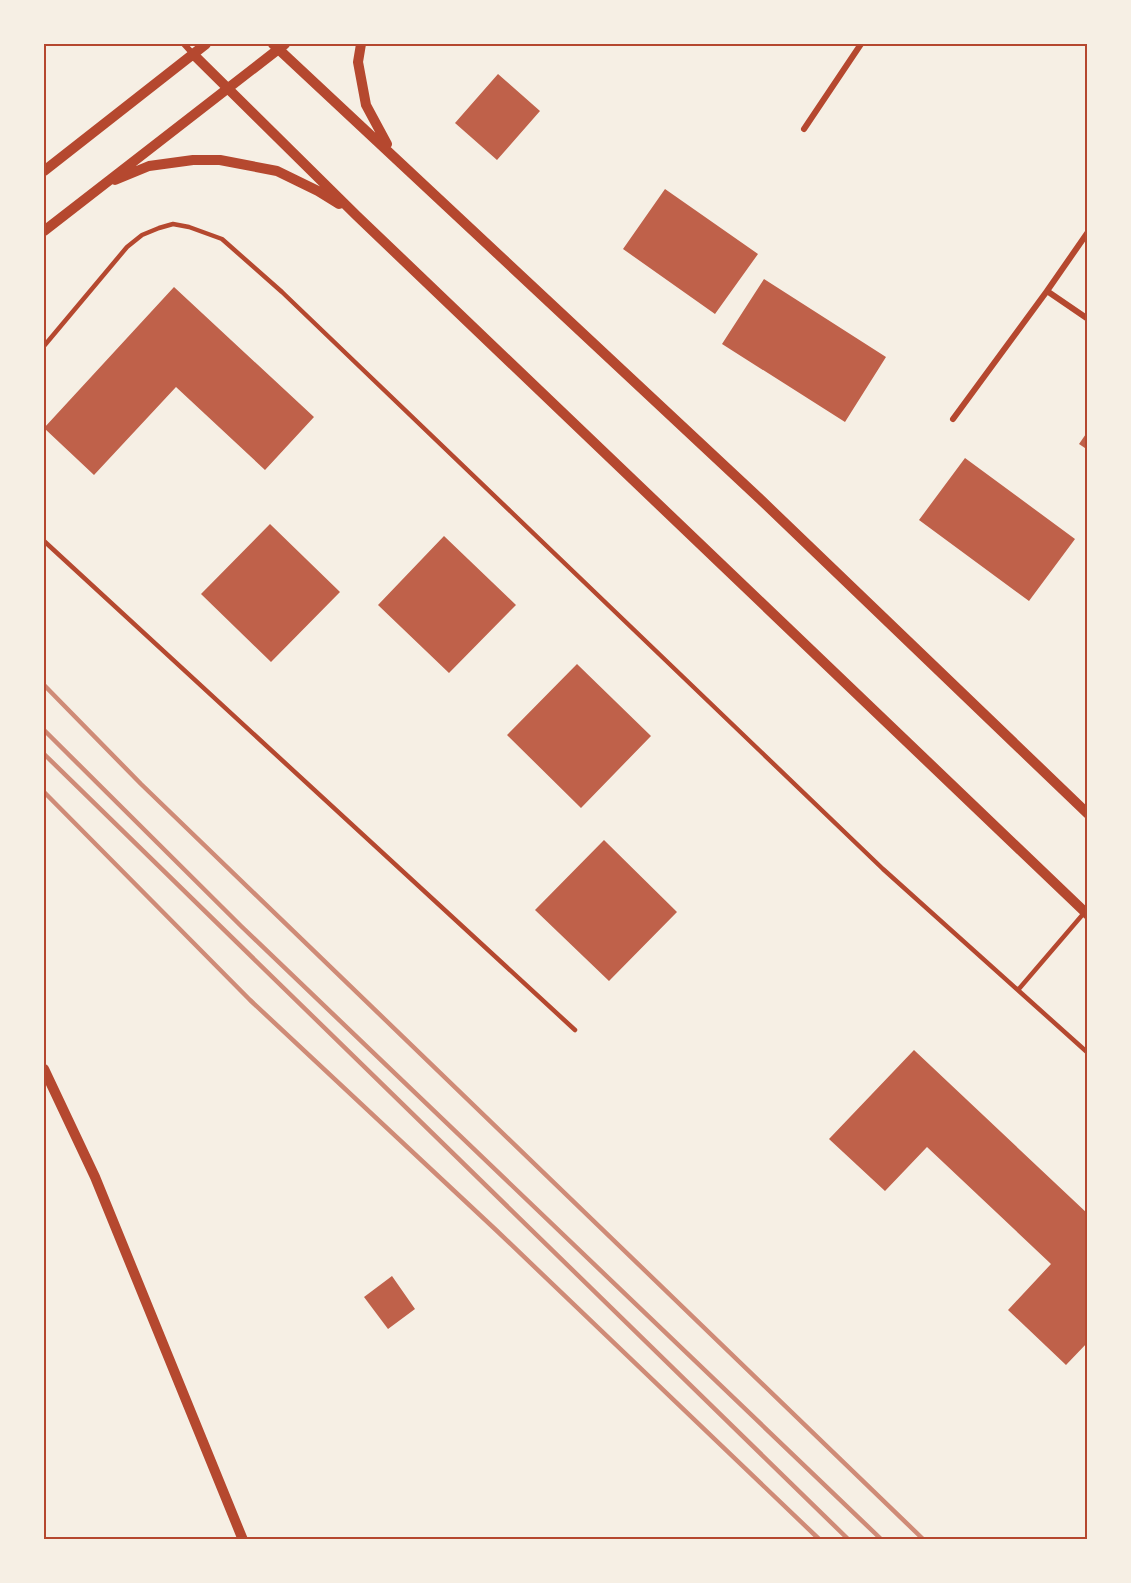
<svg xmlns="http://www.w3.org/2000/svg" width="1131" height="1583" font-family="'Times New Roman',serif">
  <rect width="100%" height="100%" fill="#f6efe4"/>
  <!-- building -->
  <path fill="#bf614a" d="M498 74 540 111 497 160 455 123Z
    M665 189 758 254 715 314 623 249Z
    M764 279 886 357 845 422 722 344Z
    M174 287 314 417 265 470 176 387 94 475 44 428Z
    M1088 431V450L1079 444Z
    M965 458 1075 539 1029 601 919 520Z
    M270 524 340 592 271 662 201 594Z
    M444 536 516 605 449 673 378 605Z
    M577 664 651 736 581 808 507 735Z
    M604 840 677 912 609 981 535 910Z
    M914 1050 1088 1214V1342L1066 1365 1008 1310 1051 1264 927 1147 885 1191 829 1139Z
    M392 1276 415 1309 388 1329 364 1297Z"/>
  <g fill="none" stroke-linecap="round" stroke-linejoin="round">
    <!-- service -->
    <path stroke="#b5482f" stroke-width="4.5" d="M44 346 127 247 142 235 159 228 173 224 189 227 222 239 282 292 883 869 1088 1053
      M44 541 575 1030
      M1018 990 1084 913"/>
    <!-- minor -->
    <path stroke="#b5482f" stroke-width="6" d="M184 44 193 54
      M804 129 861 44
      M1047 291 1088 319
      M953 419 1047 291 1088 232"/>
    <!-- tertiary -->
    <path stroke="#b5482f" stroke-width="10" d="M273 44 760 499 1088 814
      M361 44 358 62 366 105 387 144
      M193 54 357 216 1088 915
      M44 171 206 44
      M115 180 149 166 193 160H220L277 171 318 191 339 204
      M44 231 285 44
      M44 1069 95 1177 243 1540"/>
    <!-- rail -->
    <path stroke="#cf8b77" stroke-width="4.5" d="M44 685 141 784 924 1540
      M44 730 241 926 882 1540
      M44 754 849 1540
      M44 792 250 1000 496 1230 820 1540"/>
  </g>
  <!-- border -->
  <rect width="1131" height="1583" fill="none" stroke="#f6efe4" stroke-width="90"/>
  <rect x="45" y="45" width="1041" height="1493" fill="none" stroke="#b5482f" stroke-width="2"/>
</svg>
